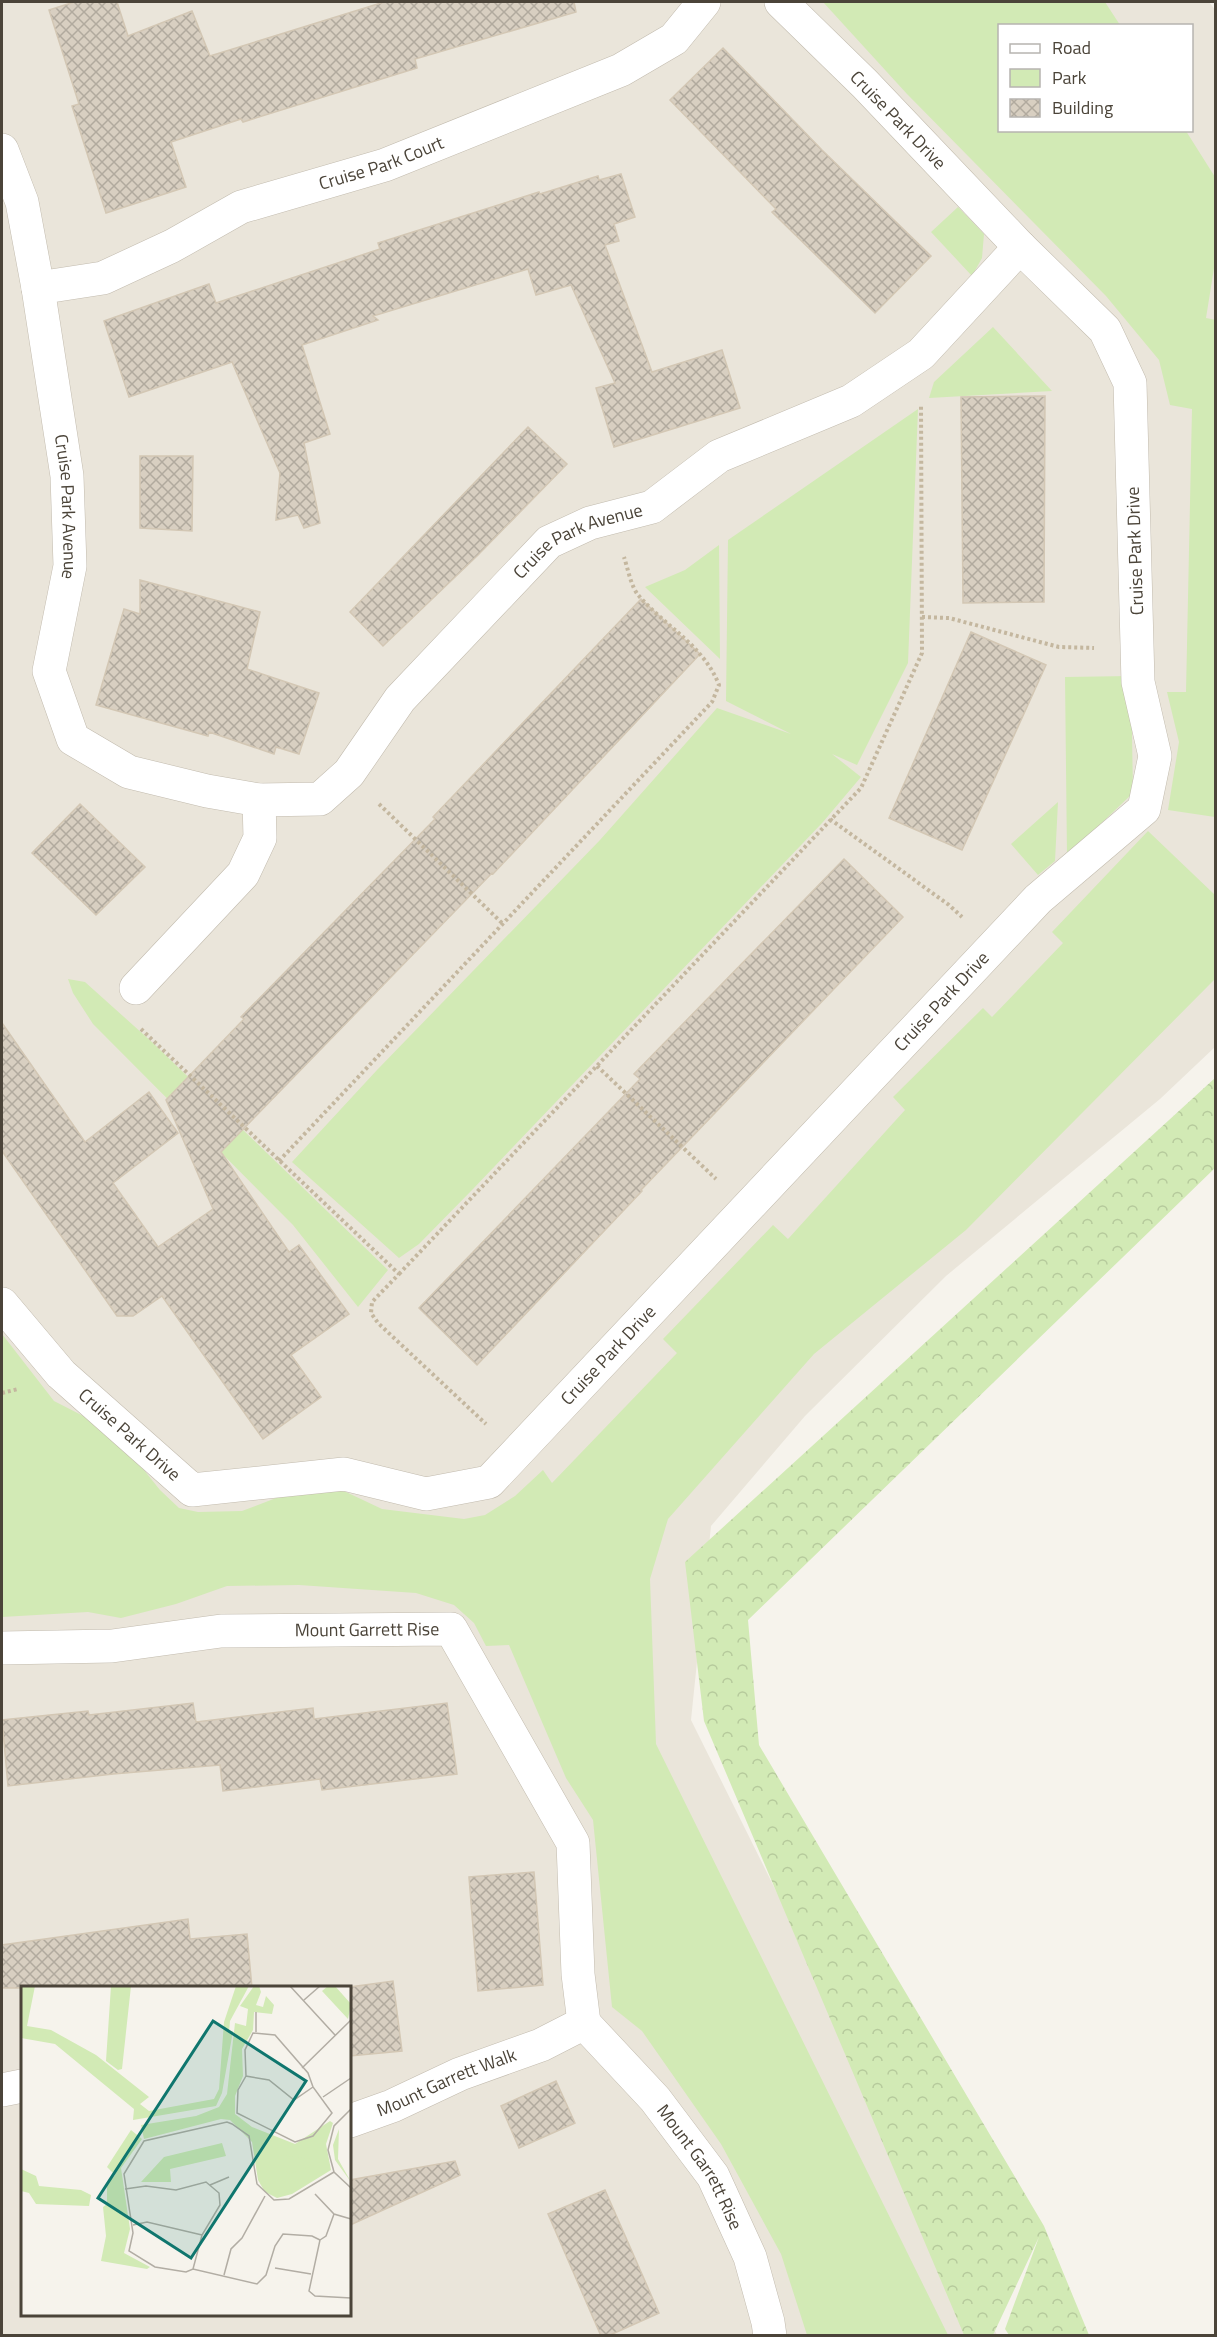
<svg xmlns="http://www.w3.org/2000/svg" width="1217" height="2337" font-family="'Titillium Web',sans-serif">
  <defs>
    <pattern id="forest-crowns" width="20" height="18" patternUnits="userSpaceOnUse" patternTransform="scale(1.5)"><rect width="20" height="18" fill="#d2eab5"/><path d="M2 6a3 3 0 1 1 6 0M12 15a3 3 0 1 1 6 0" fill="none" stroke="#b6ca9c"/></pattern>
    <pattern id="building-cross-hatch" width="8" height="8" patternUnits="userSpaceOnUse" patternTransform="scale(1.5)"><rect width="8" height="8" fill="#d8cfc1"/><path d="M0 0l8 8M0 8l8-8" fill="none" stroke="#b1aa9e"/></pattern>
  </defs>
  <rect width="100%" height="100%" fill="#f6f3ec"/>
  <!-- residential -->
  <path fill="#eae5da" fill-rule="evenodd" d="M2 2H1209L1216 11 1215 1047 1160 1099 946 1276 805 1416 711 1526 691 1720 997 2335 2 2336ZM1000 26H1192V130H1000ZM22 1988H350V2314H22Z"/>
  <!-- green -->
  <path fill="#d2eab5" d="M823 2H1105L1120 25 1000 26V130L1186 131 1215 177V262L1206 318 1216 320 1215 817 1168 810 1179 742 1167 692H1186L1192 409 1170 405 1159 360 1106 296 907 94Z
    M958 207 984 234 982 258 972 276 931 232Z
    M993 327 1052 391 929 398 934 382Z
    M918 409 908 663 857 765 832 754 861 777 823 822 473 1189 419 1244 399 1258 292 1162 377 1070 600 840 717 708 791 734 726 701 728 540Z
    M719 545 720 659 645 587 685 570Z
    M1131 676 1133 793 1067 856 1065 677Z
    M1058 802 1055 861 1038 875 1011 844Z
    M1148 831 1215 895V979L966 1230 814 1354 668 1519 650 1579 656 1744 948 2335H807L781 2254 721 2144 642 2031 612 2007 593 1820 566 1778 509 1645 486 1646 474 1623 454 1605 416 1593 299 1585 227 1586 176 1604 121 1618 88 1612 2 1617V1334L54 1401 97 1423 127 1449 160 1490 179 1508 198 1512 242 1511 310 1485 346 1492 382 1509 464 1519 485 1515 515 1496 543 1470 552 1483 677 1353 663 1339 773 1225 788 1239 905 1110 893 1097 983 1008 992 1017 1063 943 1052 932Z
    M68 979 85 982 153 1043 388 1270 358 1307 293 1225 93 1024 73 993Z"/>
  <!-- forest -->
  <path fill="url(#forest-crowns)" d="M1215 1078V1168L748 1620 759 1745 1044 2226 1089 2335H1009L1005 2329 1039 2237 993 2335H964L704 1721 685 1562Z"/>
  <!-- building -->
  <path fill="url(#building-cross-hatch)" stroke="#d3c7b4" stroke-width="1.5" d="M74 2H117L128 36 192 11 210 56 384 2H574L576 12 415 59 417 68 243 122 241 119 171 142 186 187 106 213 72 106 79 104 49 10Z
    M723 48 822 150 931 256 875 313 772 212 776 209 670 100Z
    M621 174 635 217 614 224 619 241 605 245 652 372 722 350 740 408 614 447 596 388 615 383 571 285 536 295 528 269 373 316 378 320 302 345 330 434 304 443 320 523 304 528 298 515 276 520 280 473 232 362 129 397 104 321 209 284 216 303 380 249 378 243 539 192 540 194 598 176 599 180Z
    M1045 396 1044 602 963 603 961 397Z
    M528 427 567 464 478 555 383 646 350 612Z
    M140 456H193L192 531 140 528Z
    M140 580 260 612 247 669 319 693 299 754 276 747 274 754 209 732 208 736 96 705 124 609 140 614Z
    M641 599 700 654 493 874 492 873 221 1152 289 1252 299 1245 349 1314 291 1355 321 1397 263 1439 162 1296 133 1316H117L2 1151V1023L85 1142 149 1092 178 1133 113 1183 158 1247 213 1209 166 1100 244 1019 241 1017 435 819 433 817Z
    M971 632 1046 665 962 850 889 818Z
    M80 804 145 867 96 915 32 853Z
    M844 859 903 917 641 1190 642 1191 477 1365 419 1308 640 1079 634 1074Z
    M193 1703 196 1722 313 1708 314 1719 447 1703 457 1774 322 1790 320 1779 223 1791 220 1765 113 1774 8 1786 2 1720 88 1711 89 1715Z
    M534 1872 543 1985 478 1991 469 1877Z
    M188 1919 190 1939 247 1934 252 1988H2V1945Z
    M393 1981 402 2051 350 2056V1987Z
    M556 2081 575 2123 519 2148 501 2106Z
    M455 2161 460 2175 350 2225V2180Z
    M605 2190 659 2313 608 2336H601L548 2214Z"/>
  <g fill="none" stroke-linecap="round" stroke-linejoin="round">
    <!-- minor casing -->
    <g stroke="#c2bbae" stroke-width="34">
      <g id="minor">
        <path id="s1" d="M2 150 22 202 38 288 67 476 70 566 49 671 73 739 129 772 207 791 259 800 320 799 349 773 400 699 549 542 590 523 652 507 719 456 851 401 921 354 1020 247"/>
        <path id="s2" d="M38 288 103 278 172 246 241 207 385 165 621 70 674 39 704 2"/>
        <path d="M136 988 243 874 260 838 259 800"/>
        <path id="s3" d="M2 1304 61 1374 192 1490 344 1474 426 1494 489 1482 1038 899 1144 809 1155 756 1138 682 1130 383 1105 330 1020 247 865 84 781 2"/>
        <path id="s4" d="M2 1648 112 1646 221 1631 451 1629 573 1843 578 1974 584 2023"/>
        <path d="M2 2090 22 2086"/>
        <path id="s5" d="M350 2121 392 2106 460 2074 541 2045 584 2023 655 2099 713 2176 750 2257 768 2322 770 2336"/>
      </g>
    </g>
    <!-- path -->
    <path stroke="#c4b79f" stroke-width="4" stroke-dasharray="3 3" stroke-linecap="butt" d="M922 617 949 618 1059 647 1094 648
      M379 804 503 924
      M830 819 949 905 962 917
      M141 1029 399 1274 372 1302 371 1313 378 1323 486 1424
      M597 1066 716 1179
      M279 1161 712 702 719 685C704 646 666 627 639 596 631 587 628 569 624 557
      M399 1274 861 788 922 653 921 404
      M2 1393 18 1389"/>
    <!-- minor -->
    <use href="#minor" stroke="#fff" stroke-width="33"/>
  </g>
  <g text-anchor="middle" stroke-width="6" stroke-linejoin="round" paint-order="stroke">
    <!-- street labels -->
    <g font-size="18" fill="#4b4439" stroke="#fff">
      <text transform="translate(898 120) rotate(46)" y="6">Cruise Park Drive</text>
      <text dy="6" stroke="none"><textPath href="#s2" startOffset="368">Cruise Park Court</textPath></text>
      <text dy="6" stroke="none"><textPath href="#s1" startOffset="364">Cruise Park Avenue</textPath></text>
      <text dy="6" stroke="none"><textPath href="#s1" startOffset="1233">Cruise Park Avenue</textPath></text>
      <text transform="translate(1135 551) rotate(-92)" y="6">Cruise Park Drive</text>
      <text dy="6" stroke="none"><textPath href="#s3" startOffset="1228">Cruise Park Drive</textPath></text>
      <text dy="6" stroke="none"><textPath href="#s3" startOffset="742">Cruise Park Drive</textPath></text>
      <text dy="6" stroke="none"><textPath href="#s3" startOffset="183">Cruise Park Drive</textPath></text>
      <text dy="6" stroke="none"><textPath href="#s4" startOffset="366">Mount Garrett Rise</textPath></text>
      <text dy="6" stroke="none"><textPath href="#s5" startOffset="104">Mount Garrett Walk</textPath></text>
      <text dy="6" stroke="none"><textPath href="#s5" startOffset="440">Mount Garrett Rise</textPath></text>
    </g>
  </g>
  <!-- overview -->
  <g transform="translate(21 1986)">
    <rect width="330" height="330" fill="#f6f3ec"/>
    <path d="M233 0H238L240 6 235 19 242 21 245 10 253 19 251 28 233 26 232 44 221 63 222 90 214 110V128L231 141 274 158 309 135 312 137 305 158 310 184 271 208 256 212 244 206 237 194 231 156 209 134 200 133 123 153 120 139 175 130 198 121 206 108 214 37 225 40 227 23 219 20ZM307 0H314L330 18 327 33 301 5ZM318 143 317 173 330 196 314 174 312 159ZM110 144 121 153 100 182 109 243 103 267 129 281 126 283 80 275 85 250 82 221 86 218V197L94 189 86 181ZM201 157 205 170 149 183 150 196H120L143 171Z" fill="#d2eab5"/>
    <path d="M0 0H14L6 40 30 44 75 69 128 111 119 118 128 125 193 113 198 103 203 36 215 0H228L209 35 208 46 212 45 201 107 195 120 112 134 113 123 34 58 0 52ZM90 0H110L101 83 97 84 85 75ZM260 169 289 173 290 180 269 188 260 182ZM0 183 15 190 18 200 60 204 70 209 68 220 15 218 8 207 0 205Z" fill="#d2eab5"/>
    <path fill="none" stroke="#b2ada4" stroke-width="1.5" d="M269 0 314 49M283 14 299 0M235 46V26M281 82 330 34M225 90 217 104 216 127 274 156 292 150 311 127 292 101 287 87 254 49 232 47 224 64 225 90 248 94 273 114 292 101M302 111 330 92M330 123 313 140 307 164 313 186 330 202M313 186 268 213 253 214 236 198 228 150 211 138 206 136 123 155 103 188 112 247 108 265 134 281 165 286 172 283 236 298 245 289 254 260 262 248 291 250 299 254 288 305 294 310 330 312M189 199 208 191M104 203 125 200 155 204 185 196 198 207 199 219 181 249 172 283M294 208 313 228 330 233M112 239 126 236 181 249M299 254 305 250 313 228M254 282 290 288M203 289 210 263 221 252 244 210"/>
    <path fill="#0f766e" fill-opacity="0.15" stroke="#0f766e" stroke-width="3" d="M192 35 285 95 170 272 77 212Z"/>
    <rect width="330" height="330" fill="none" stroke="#4b4439" stroke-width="3"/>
  </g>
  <!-- border -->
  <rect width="1217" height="2337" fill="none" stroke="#4b4439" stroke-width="6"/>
  <!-- legend -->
  <rect x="998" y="24" width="195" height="108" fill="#ffffff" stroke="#b7b4b0" stroke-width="1.5"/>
  <rect x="1010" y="44" width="30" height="9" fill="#ffffff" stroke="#b7b4b0" stroke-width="1.5"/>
  <text x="1052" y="54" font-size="18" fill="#4b4439">Road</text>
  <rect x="1010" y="69" width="30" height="18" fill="#d2eab5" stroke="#b7b4b0" stroke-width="1.5"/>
  <text x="1052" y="84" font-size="18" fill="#4b4439">Park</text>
  <rect x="1010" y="99" width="30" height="18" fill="url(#building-cross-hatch)" stroke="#b7b4b0" stroke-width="1.5"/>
  <text x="1052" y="114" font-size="18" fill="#4b4439">Building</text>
</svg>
